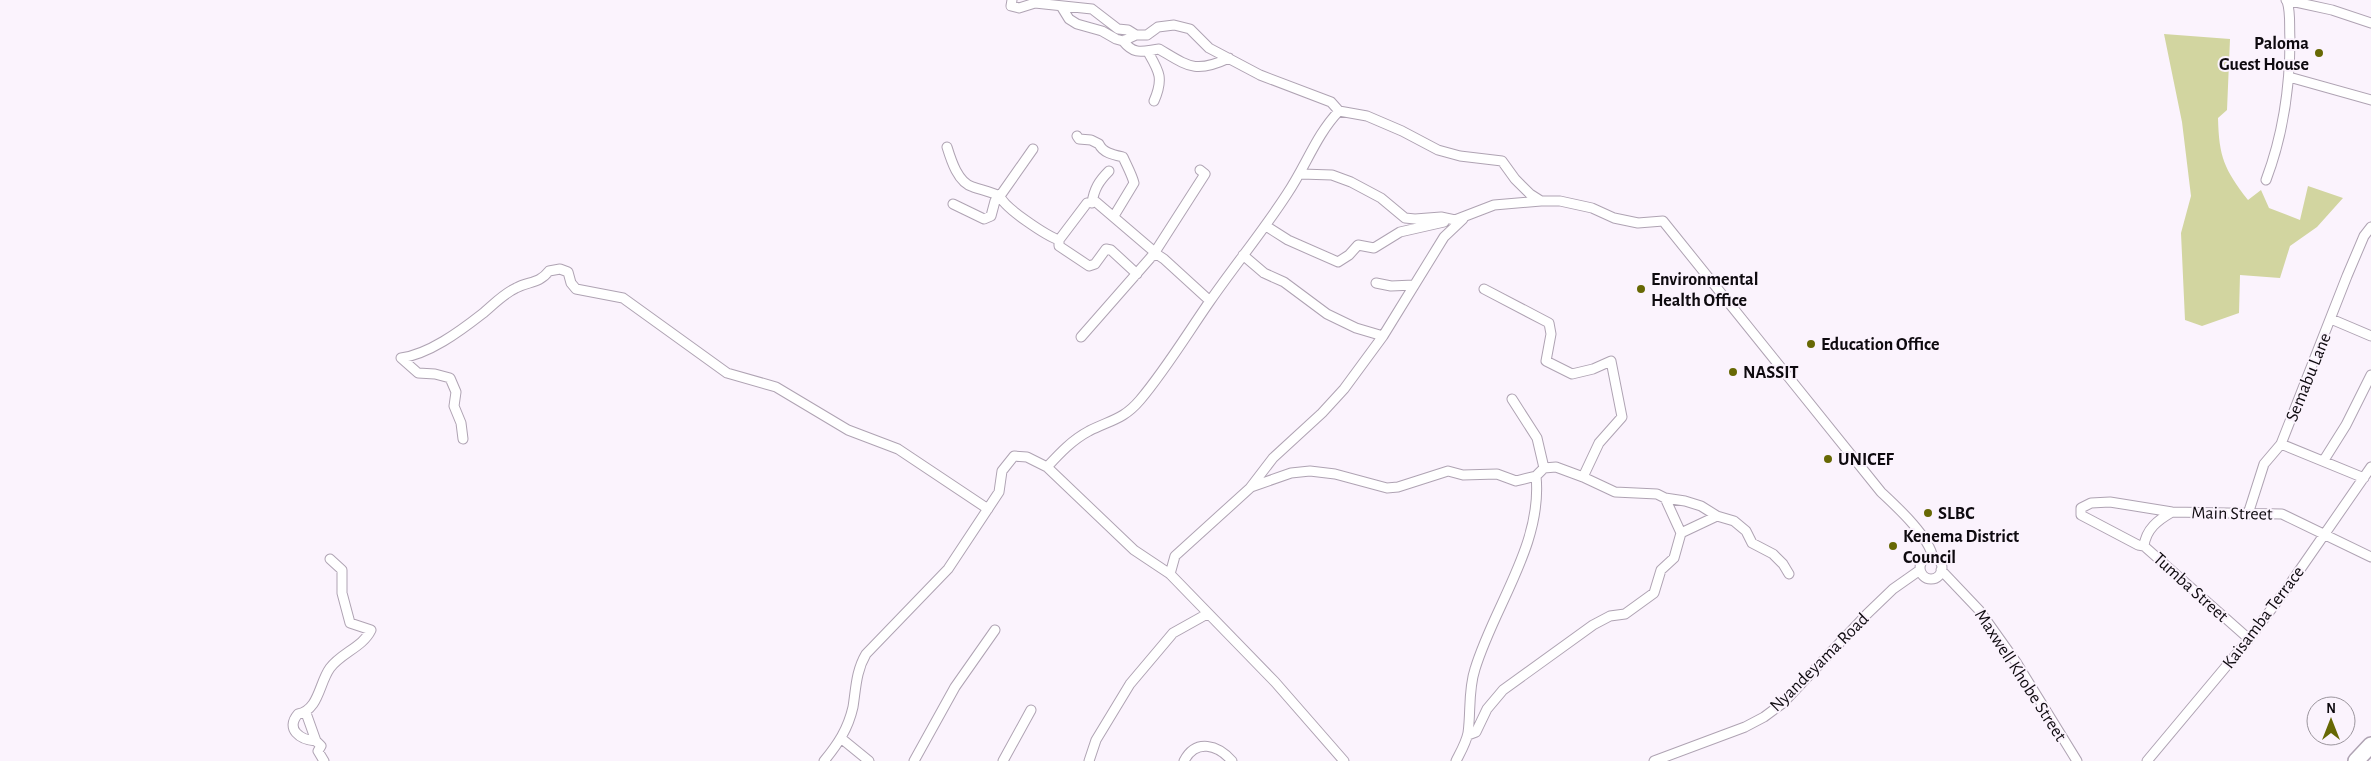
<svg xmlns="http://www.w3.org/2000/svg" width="2371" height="761" font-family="'Alegreya Sans',sans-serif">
  <rect width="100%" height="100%" fill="#fbf3fd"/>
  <!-- green -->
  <path fill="#d2d5a0" d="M2164 34 2230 39 2227 110 2218 118C2219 157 2224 169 2248 200L2261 190 2269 208 2300 220 2308 186 2343 198 2317 227 2290 246 2280 278 2240 275 2239 313 2202 326 2185 320 2181 233 2191 196 2182 122Z"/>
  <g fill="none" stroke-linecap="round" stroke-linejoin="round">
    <!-- minor casing -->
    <g stroke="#afa3b3" stroke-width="11">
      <path id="minor" d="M1012 0 1011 6 1019 8 1035 3 1092 9 1118 29 1128 30 1136 35H1147L1158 27 1174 25 1190 29 1209 48 1260 75 1331 102 1339 111 1367 116 1402 131 1438 150 1460 156 1502 161 1515 179 1530 194 1541 201H1560L1592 208 1614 218 1638 223 1663 221 1881 492C1897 507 1929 536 1933 558
        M2286 0 2332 10 2371 23
        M1061 6 1069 19 1077 24 1102 31 1116 39 1123 41 1136 35
        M1123 41C1135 56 1143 51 1159 49 1188 66 1195 74 1229 58
        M1148 52C1159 71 1164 78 1154 101
        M2289 77 2371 100
        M1077 136 1079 139 1091 140 1099 144C1103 153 1114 155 1123 157 1127 166 1132 175 1134 183L1114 216
        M947 147C951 160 958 183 973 187 982 190 991 192 1000 196L995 201 991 216 984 219 953 204
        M1033 149 1000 196C1004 208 1047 236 1059 240
        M1301 174 1332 175 1351 182 1381 198 1405 218 1415 219 1441 217 1455 220 1494 205 1541 201
        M2266 180C2283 135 2290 87 2290 39 2289 26 2291 13 2287 1
        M1092 203C1094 189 1099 181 1109 171
        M1266 226 1288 240 1338 262 1349 255 1358 245 1374 248 1400 232 1444 222
        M1155 252 1205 174 1200 170
        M1137 274 1111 250 1106 249 1095 264 1089 266 1059 246V240L1087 203 1096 202 1158 255
        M1376 283 1391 286 1414 285
        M1484 289 1549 323 1551 334 1546 361 1572 374 1593 369 1611 361 1622 417 1599 443 1583 477 1556 467 1544 468
        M2331 319 2371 336
        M1383 336 1444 237 1463 219
        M1081 337 1152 256 1158 255 1164 259 1210 301
        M463 439 461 423 454 406 456 392 450 378 435 374 418 373 401 358C429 354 459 332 482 314 493 305 503 294 516 288 529 281 539 284 549 271L560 269 568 272 571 283 576 289 623 298 727 373 776 387 848 430 898 449 988 509
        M2281 444 2364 478
        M2324 460 2346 425 2371 375
        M1047 467C1060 453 1072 440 1089 431 1111 420 1124 419 1140 400 1166 369 1187 334 1210 301 1235 265 1263 231 1287 194 1306 166 1316 135 1339 111
        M1583 477 1615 492 1657 494 1665 498 1685 501 1701 506 1717 516 1734 521 1746 531 1752 543 1773 554 1783 564 1789 574
        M1251 487 1291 473 1310 471 1335 474 1387 488 1398 487 1448 471 1463 475 1497 474 1516 481 1536 476
        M1665 498 1681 533 1717 516
        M2172 512C2158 520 2146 529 2144 546L2249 639
        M2248 514 2264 464 2281 444 2347 276 2364 236 2371 227
        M2144 546 2138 545 2081 515V508L2091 503 2110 502 2172 512 2282 514 2371 557
        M1920 568a11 11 0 1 1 22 0a11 11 0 1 1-22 0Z
        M1941 570 1979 610 2016 662 2077 761
        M1170 574 1175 556 1250 488 1273 458 1322 413 1344 389 1383 336 1356 328 1327 314 1284 282 1264 273 1243 255
        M306 713 316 741C300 740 285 729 298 714 319 710 319 683 330 668 341 653 363 647 371 630L350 623 342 593V570L330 559
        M1468 735 1476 732 1487 709 1503 690 1593 625 1610 616 1625 614 1654 593 1661 570 1674 558 1681 533
        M842 739 869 761
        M316 741 321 746 318 751 324 761
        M824 761C838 744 848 729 853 707 856 688 856 671 866 654L948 569 999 492 1002 471 1014 456 1027 457 1047 467 1134 550 1170 574 1275 682 1344 761
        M914 761 955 687 995 630
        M1003 761 1031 710
        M1089 761 1096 740 1130 684 1173 633 1207 614
        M1184 761C1196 738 1218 745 1232 761
        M1456 761C1460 753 1466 743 1468 733 1471 712 1468 690 1475 669 1494 606 1543 544 1536 476L1544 468 1537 438 1512 399
        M1654 761 1745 727 1764 717 1783 703 1867 614 1893 589 1920 570
        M2147 761 2249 639 2290 584 2371 467"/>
    </g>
    <!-- trunk casing -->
    <g stroke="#afa3b3" stroke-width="18">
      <path id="trunk" d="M2356 761 2371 745"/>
    </g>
    <!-- minor -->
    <use href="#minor" stroke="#fff" stroke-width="9"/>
    <!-- trunk -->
    <use href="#trunk" stroke="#fff" stroke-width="15"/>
  </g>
  <!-- markers -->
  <g fill="#676804" stroke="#fbf3fd" stroke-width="2">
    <circle cx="2319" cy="53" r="5"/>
    <circle cx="1641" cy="289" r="5"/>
    <circle cx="1811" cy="344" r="5"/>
    <circle cx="1733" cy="372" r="5"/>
    <circle cx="1828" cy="459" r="5"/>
    <circle cx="1928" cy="513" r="5"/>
    <circle cx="1893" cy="546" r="5"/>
  </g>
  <g text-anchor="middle" stroke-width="4" stroke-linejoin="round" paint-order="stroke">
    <!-- poi labels -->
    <g font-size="18" font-weight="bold" fill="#0e0a0f" stroke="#fbf3fd" text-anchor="start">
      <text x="2309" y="49" text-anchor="end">Paloma<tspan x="2309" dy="21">Guest House</tspan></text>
      <text x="1651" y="285">Environmental<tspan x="1651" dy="21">Health Office</tspan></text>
      <text x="1821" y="350">Education Office</text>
      <text x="1743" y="378">NASSIT</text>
      <text x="1838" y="465">UNICEF</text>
      <text x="1938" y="519">SLBC</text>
      <text x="1903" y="542">Kenema District<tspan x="1903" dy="21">Council</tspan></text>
    </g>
    <!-- street labels -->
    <g font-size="18" fill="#0e0a0f" stroke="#fbf3fd">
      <text transform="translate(2308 377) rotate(-68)" y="6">Semabu Lane</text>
      <text transform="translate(2232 513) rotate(1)" y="6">Main Street</text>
      <text transform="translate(2191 587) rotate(42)" y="6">Tumba Street</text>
      <text transform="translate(2263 617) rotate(-53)" y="6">Kaisamba Terrace</text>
      <text transform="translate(1819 662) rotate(-45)" y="6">Nyandeyama Road</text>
      <text transform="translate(2021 675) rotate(57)" y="6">Maxwell Khobe Street</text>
    </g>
  </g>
  <!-- north arrow -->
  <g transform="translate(2331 721)"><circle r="24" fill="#fbf3fd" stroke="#9c969e"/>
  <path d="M0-4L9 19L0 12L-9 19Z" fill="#676804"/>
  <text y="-8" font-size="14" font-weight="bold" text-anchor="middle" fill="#0e0a0f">N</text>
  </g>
</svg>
